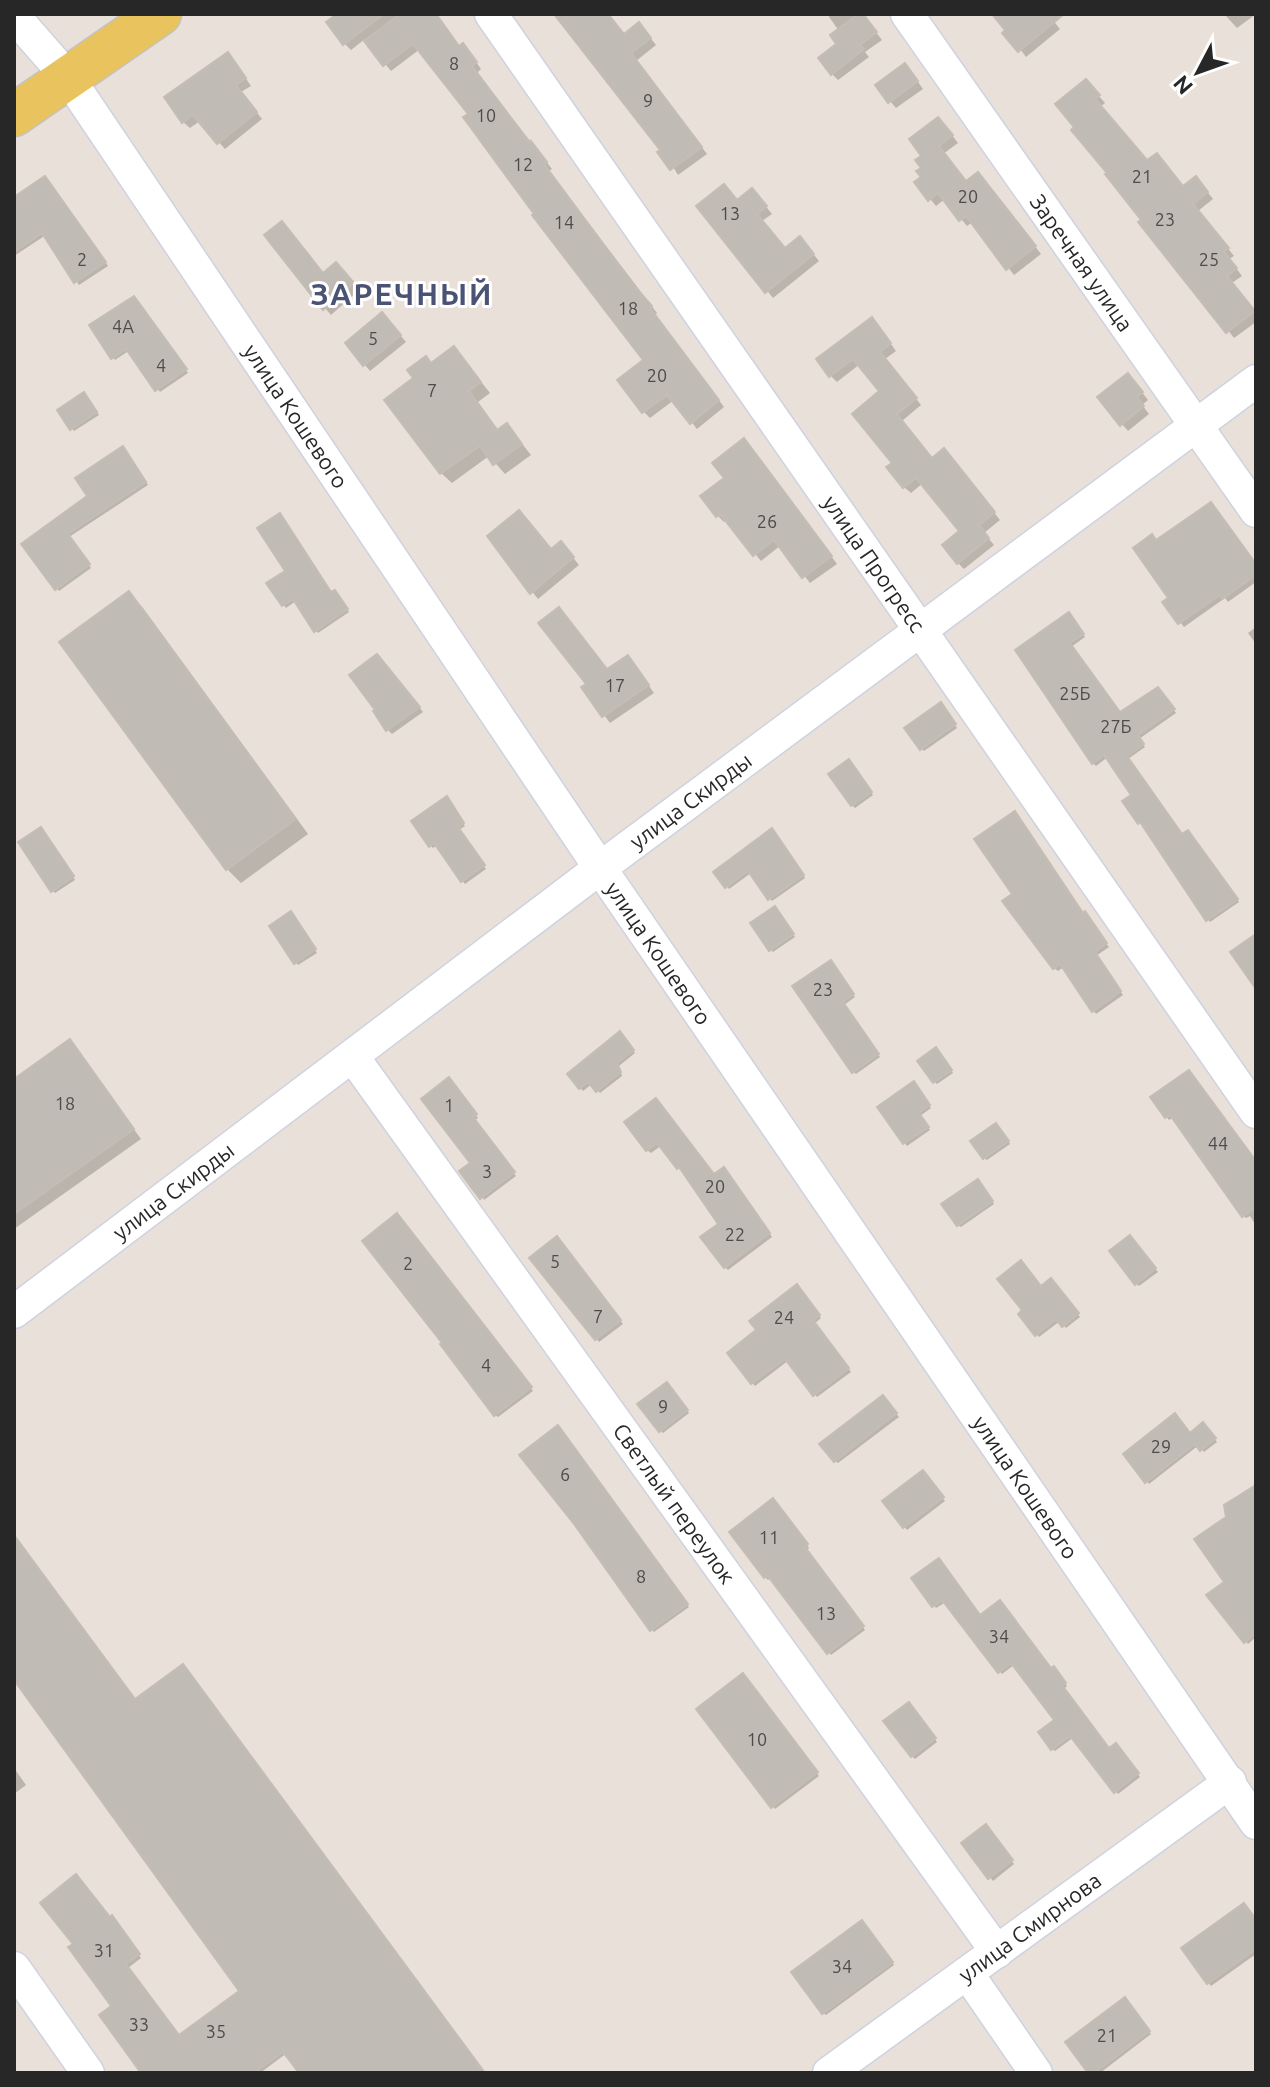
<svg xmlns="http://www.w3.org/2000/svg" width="1270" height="2087" font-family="Ubuntu,sans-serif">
  <rect width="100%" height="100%" fill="#e9e1d9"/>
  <!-- shadow -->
  <path fill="#0003" d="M340 14H437L460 47 469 52 481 69 477 73 552 169 549 171 657 313 655 315 724 407 697 429 674 400 650 418 644 412 620 380 645 361 471 114 420 49 391 71 365 39 351 50 345 44Z
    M556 14H603L624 36 645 31 656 45 636 61 707 154 678 175 663 150Z
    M827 14H862L882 40 865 52 869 57 838 80 832 74 839 44V31Z
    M995 14H1048L1060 29 1026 57Z
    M1224 14H1256L1237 28Z
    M234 61 251 86 241 92 262 119 225 149 200 121 190 128 183 122Z
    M911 72 923 89 896 108 877 86Z
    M1092 88 1105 103 1100 107 1148 163 1184 188 1202 185 1213 199 1198 211 1234 256 1229 259 1242 276 1232 283 1256 314V322L1234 338 1108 175Z
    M945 126 958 143 943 154 966 183 984 182 1041 254 1014 275 973 222 967 226 945 199 936 206 917 183 924 177V168Z
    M758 197 772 214 762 221 785 250 806 245 819 261 773 298 699 206Z
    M14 198 90 239 108 266 79 285 46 235 14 256Z
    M342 271 359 290 331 315 325 308 324 275Z
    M137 301 188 373 160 392 130 350 115 360 113 357Z
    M389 322 406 342 370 371 364 364Z
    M878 326 896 351 885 359 921 405 902 421 933 460 950 457 1000 520 984 533 994 545 964 569 958 563 962 531 923 483 911 493 904 487 895 463 882 392 860 364 837 382 830 375Z
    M463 359 490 393 478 402 499 431 507 425 531 455 505 474 489 456 452 483 441 473Z
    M1134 382 1148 400 1142 405 1149 414 1128 431 1122 424Z
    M87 397 99 415 74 431 72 428Z
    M750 447 837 564 810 583 781 545 761 561 727 519 724 522 718 516 726 478Z
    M125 451 148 485 69 537 91 568 59 591 24 544 89 497Z
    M489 536 552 551 567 550 579 565 538 599Z
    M1156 542 1256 566V582L1228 602 1225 598 1184 627 1165 603 1171 599Z
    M269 584 337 595 349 612 318 633 296 601 286 608Z
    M129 594 143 608 308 834 241 883 227 869Z
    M1071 617 1085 637 1071 647 1120 715 1161 692 1176 713 1139 739 1145 747 1128 759 1182 836 1190 835 1239 902 1210 922 1143 824 1139 822 1133 796 1108 757 1096 766 1093 763 1017 650Z
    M1256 627V644L1248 633Z
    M382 661 423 712 392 734 387 729Z
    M634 664 654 693 610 723 584 688 608 671Z
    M943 708 957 728 924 751 921 748Z
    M852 764 873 795 855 808 852 805Z
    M449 802 465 826 459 830 486 869 465 884 437 845 433 848 430 845Z
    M44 832 75 880 55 893 52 890Z
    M774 834 805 878 772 901 751 873 729 889 727 886Z
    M778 911 795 937 773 952 770 949Z
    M1084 915 1109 947 1096 956 1123 995 1096 1014 1064 967 1058 971 1054 968Z
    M293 916 317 953 298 965 296 962Z
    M833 965 855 997 844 1005 880 1057 856 1074 853 1071Z
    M623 1037 635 1053 619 1066 622 1076 600 1093 592 1084 583 1091 569 1074Z
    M70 1042 141 1139 14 1229V1082Z
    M938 1052 953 1073 937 1084 935 1082Z
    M451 1082 478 1118 474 1121 516 1176 484 1200Z
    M916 1087 931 1108 920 1116 930 1130 907 1146 880 1107Z
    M1153 1098 1256 1164V1226L1250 1216 1246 1218 1244 1216 1174 1117 1169 1120Z
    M659 1104 714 1176 727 1173 772 1237 728 1270 725 1267 721 1224 662 1145 651 1153 647 1150Z
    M998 1128 1010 1144 987 1160 984 1158Z
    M980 1184 994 1204 961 1227 958 1225Z
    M400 1218 533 1391 498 1417 495 1415Z
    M1133 1240 1158 1272 1139 1286 1137 1284Z
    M559 1241 623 1324 599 1342 532 1258Z
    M1051 1280 1080 1317 1066 1328 1060 1321 1039 1337 1020 1314 1041 1288Z
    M799 1290 821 1318 814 1324 851 1372 817 1397 789 1360 755 1386 730 1354 759 1331Z
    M669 1387 689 1413 663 1433 660 1430Z
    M885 1400 899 1417 838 1463 835 1461Z
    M1203 1425 1217 1442 1204 1452 1199 1445 1149 1484 1126 1455 1191 1435Z
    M560 1431 689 1607 654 1632 522 1455Z
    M926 1475 945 1501 907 1530 885 1501Z
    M776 1504 809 1548 806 1551 865 1630 831 1655 771 1577 768 1580 765 1577 732 1533Z
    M14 1536 136 1702 484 2073H301L287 2053 260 2073H144L114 2007 110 1919 115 1921 141 1958 128 1968 179 2038 242 1992 14 1677Z
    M913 1578 980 1618 1051 1670 1056 1671 1067 1686 1064 1689 1109 1750 1118 1748 1140 1777 1118 1794 1074 1737 1055 1751 1052 1749 1057 1720 1014 1665 1002 1674 946 1602 936 1608Z
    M1256 1601V1637L1248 1644 1230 1622Z
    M745 1678 819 1776 775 1809 773 1806Z
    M911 1707 937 1742 915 1759 912 1756Z
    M14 1768 26 1785 14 1794Z
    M988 1830 1014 1864 993 1881 964 1844Z
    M1256 1921V1954L1211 1986 1184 1949Z
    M864 1925 894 1965 826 2015 823 2013Z
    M1127 2002 1151 2034 1100 2073H1090Z"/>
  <!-- building -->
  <path fill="#c1bbb6" stroke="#c4bdb3" stroke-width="2" d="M337 14H384L343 45 326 22Z
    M400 14H436L459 46 463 43 477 62 472 66 530 143 531 141 547 162 544 164 635 287 652 306 650 308 719 400 690 424 667 395 642 413 617 380 643 360 532 215 534 214 463 117 468 114 413 44 383 66 364 41Z
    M554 14H608L624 34 639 22 651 38 631 53 702 147 670 170 657 152 660 150Z
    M858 14H863L877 32 860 45 864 49 831 75 818 58 836 44 830 35Z
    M992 14H1064L1018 52 1002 33 1005 30Z
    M228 52 246 78 236 85 257 112 217 144 193 115 182 123 164 97Z
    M905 63 918 81 888 103 875 85Z
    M1086 79 1100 95 1095 99 1147 160 1157 153 1183 186 1196 176 1208 192 1193 204 1229 248 1224 252 1237 268 1227 276 1255 311 1226 333 1138 222 1141 220 1105 174 1107 173 1071 130 1074 127 1055 104Z
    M938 117 953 135 939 146 966 181 978 172 1036 246 1006 270 966 216 959 221 938 193 928 201 914 182 921 177 916 171 921 168 915 160 921 156 909 139Z
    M45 176 106 262 74 283 42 233 14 252V197Z
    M724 184 737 200 752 188 767 206 757 214 785 248 800 236 814 254 765 293 696 206Z
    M282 221 323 273 336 262 354 283 323 310 264 235Z
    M134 296 187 369 155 391 126 349 111 359 89 325Z
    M382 312 401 335 363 366 345 343Z
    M872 317 891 343 880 352 917 398 897 414 932 458 944 448 995 512 979 525 989 538 957 564 942 545 959 531 916 478 903 488 886 467 892 463 852 414 879 391 853 359 829 377 816 359Z
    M454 346 481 382 469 391 497 430 507 423 522 444 493 465 480 446 440 474 384 400 413 378 407 370 426 356 431 363Z
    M1128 373 1143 392 1137 397 1144 406 1120 426 1097 397Z
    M84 392 97 412 70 430 57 410Z
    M744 438 832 556 802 578 774 540 753 556 720 514 716 517 700 496 724 478 712 463Z
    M123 446 146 482 68 534 90 564 55 590 21 544 87 496 75 478Z
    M1211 502 1256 564V575L1222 599 1220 595 1178 624 1162 602 1168 598 1133 548 1152 534 1156 540Z
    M519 510 551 549 561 541 574 557 530 594 487 536Z
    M280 513 331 592 335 590 348 609 314 632 293 599 282 606 266 583 285 571 257 528Z
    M129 591 296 819 226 870 59 642Z
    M559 607 607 669 628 655 649 685 602 717 581 687 586 684 538 623Z
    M1069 612 1084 634 1070 643 1120 712 1158 687 1175 709 1138 735 1144 744 1127 756 1182 834 1188 830 1238 899 1206 921 1140 822 1138 824 1122 801 1131 795 1104 755 1092 764 1015 650Z
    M377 654 420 707 386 731 373 711 375 710 349 675Z
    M941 702 956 724 920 750 904 728Z
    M849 759 872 792 851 806 828 774Z
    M447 796 464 823 458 827 485 865 461 882 434 843 429 847 411 821Z
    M1015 811 1083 913 1085 911 1107 943 1095 952 1121 991 1092 1012 1060 964 1053 969 1002 901 1012 894 974 839Z
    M41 827 74 876 51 892 18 842Z
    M772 828 804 875 768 900 748 871 725 888 713 872Z
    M775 906 794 934 769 951 750 923Z
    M291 911 316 949 294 964 269 926Z
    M1256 934V989L1230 952Z
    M831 960 854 994 843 1002 879 1054 852 1073 792 986Z
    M620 1031 634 1050 617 1063 621 1072 596 1092 588 1082 579 1089 567 1074Z
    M70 1039 134 1129 14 1214V1079Z
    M936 1047 952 1070 933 1083 917 1061Z
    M1189 1070 1256 1161V1207L1242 1217 1170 1115 1165 1118 1150 1097Z
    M449 1077 477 1114 473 1117 515 1172 480 1199 459 1171 470 1163 421 1099Z
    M914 1081 930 1105 919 1113 929 1127 903 1144 877 1107Z
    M656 1098 714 1174 724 1167 770 1233 724 1268 700 1237 718 1224 679 1167 677 1169 657 1143 646 1151 624 1122Z
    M996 1123 1009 1141 983 1159 970 1141Z
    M978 1179 993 1201 957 1226 941 1204Z
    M397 1213 532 1387 494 1416 440 1344 442 1343 362 1241Z
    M1130 1235 1156 1268 1135 1285 1109 1251Z
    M557 1236 621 1320 595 1340 529 1258Z
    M1021 1260 1041 1286 1051 1278 1079 1313 1062 1327 1056 1319 1035 1336 1018 1314 1022 1310 997 1279Z
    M797 1284 820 1315 813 1320 849 1368 813 1396 785 1359 751 1384 727 1353 756 1330 749 1321Z
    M667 1382 688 1410 659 1432 637 1404Z
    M883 1395 897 1413 834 1462 819 1444Z
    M1175 1413 1190 1433 1203 1422 1216 1438 1200 1451 1195 1444 1145 1483 1123 1454Z
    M558 1425 688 1604 650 1631 574 1524 519 1455Z
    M923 1470 944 1497 903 1528 882 1501Z
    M1256 1485V1633L1244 1643 1206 1595 1224 1582 1194 1539 1226 1517 1224 1505Z
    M773 1498 808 1544 805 1547 864 1626 827 1654 767 1575 764 1578 729 1532Z
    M14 1535 135 1699 183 1664 485 2073H299L283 2052 254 2073H141L99 2015 111 2006 68 1947 73 1944 40 1903 76 1874 110 1917 112 1915 140 1954 126 1964 179 2035 239 1991 14 1680Z
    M939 1558 980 1615 1000 1600 1051 1668 1054 1666 1066 1683 1062 1685 1109 1748 1116 1743 1139 1773 1114 1793 1070 1736 1051 1750 1038 1732 1054 1720 1011 1663 998 1673 942 1600 932 1607 911 1578Z
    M743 1673 818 1772 771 1808 696 1709Z
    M909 1702 936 1738 911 1757 883 1721Z
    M986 1824 1013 1860 988 1879 961 1843Z
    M1244 1903 1256 1919V1949L1207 1984 1181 1948Z
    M862 1920 893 1962 822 2014 791 1972Z
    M1125 1997 1150 2031 1094 2073H1088L1065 2042Z"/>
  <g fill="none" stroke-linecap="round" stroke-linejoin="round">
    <!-- minor casing -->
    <g stroke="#ced2e0" stroke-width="35">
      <g id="minor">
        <path id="s1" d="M491 14 1256 1112"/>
        <path id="s2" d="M907 14 1256 511"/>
        <path id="s3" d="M14 16 69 79 600 868 1256 1823"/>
        <path id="s4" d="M353 1057 997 1952"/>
        <path id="s5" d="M14 1312 600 868 1256 381"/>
        <path d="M14 1968 88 2073"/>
        <path d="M967 1973 1036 2073"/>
        <path id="s6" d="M829 2073 1230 1782"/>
      </g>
    </g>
    <!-- major casing -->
    <g stroke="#c3c3c3" stroke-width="45">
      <path id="major" d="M14 115 160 14"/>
    </g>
    <!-- minor -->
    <use href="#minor" stroke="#fff" stroke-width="32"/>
    <!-- major -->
    <use href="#major" stroke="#e9c35e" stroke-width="42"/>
  </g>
  <g text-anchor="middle" stroke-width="6" stroke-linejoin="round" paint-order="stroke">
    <!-- number labels -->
    <g font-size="18" fill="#4e4c4b">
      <text x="454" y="70">8</text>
      <text x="648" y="107">9</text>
      <text x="486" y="122">10</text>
      <text x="523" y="171">12</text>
      <text x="1142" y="183">21</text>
      <text x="968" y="203">20</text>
      <text x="730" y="220">13</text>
      <text x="1165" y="226">23</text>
      <text x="564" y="229">14</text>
      <text x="82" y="266">2</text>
      <text x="1209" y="266">25</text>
      <text x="628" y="315">18</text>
      <text x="123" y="333">4А</text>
      <text x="373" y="345">5</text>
      <text x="161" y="372">4</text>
      <text x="657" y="382">20</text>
      <text x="432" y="397">7</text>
      <text x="767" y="528">26</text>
      <text x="615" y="692">17</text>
      <text x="1075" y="700">25Б</text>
      <text x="1116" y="733">27Б</text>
      <text x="823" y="996">23</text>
      <text x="65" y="1110">18</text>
      <text x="449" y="1112">1</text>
      <text x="1218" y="1150">44</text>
      <text x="487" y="1178">3</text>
      <text x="715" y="1193">20</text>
      <text x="735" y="1241">22</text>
      <text x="555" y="1268">5</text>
      <text x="408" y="1270">2</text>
      <text x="598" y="1323">7</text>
      <text x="784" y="1324">24</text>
      <text x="486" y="1372">4</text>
      <text x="663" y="1413">9</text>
      <text x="1161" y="1453">29</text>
      <text x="565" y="1481">6</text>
      <text x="769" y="1544">11</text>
      <text x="641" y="1583">8</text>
      <text x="826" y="1620">13</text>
      <text x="999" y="1643">34</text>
      <text x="757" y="1746">10</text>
      <text x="104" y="1957">31</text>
      <text x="842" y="1973">34</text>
      <text x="139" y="2031">33</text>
      <text x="216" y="2038">35</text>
      <text x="1107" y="2042">21</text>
    </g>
    <!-- street labels -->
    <g font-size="22" fill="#272727" stroke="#fff">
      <text dy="8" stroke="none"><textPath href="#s2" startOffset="304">Заречная улица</textPath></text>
      <text dy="8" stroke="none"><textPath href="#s3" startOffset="490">улица Кошевого</textPath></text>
      <text dy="8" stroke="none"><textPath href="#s1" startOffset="670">улица Прогресс</textPath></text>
      <text dy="8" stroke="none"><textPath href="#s5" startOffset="848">улица Скирды</textPath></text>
      <text dy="8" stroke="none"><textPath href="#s3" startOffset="1138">улица Кошевого</textPath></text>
      <text dy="8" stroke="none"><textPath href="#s5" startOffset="200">улица Скирды</textPath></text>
      <text dy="8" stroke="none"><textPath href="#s3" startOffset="1786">улица Кошевого</textPath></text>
      <text dy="8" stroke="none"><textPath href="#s4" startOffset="550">Светлый переулок</textPath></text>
      <text dy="8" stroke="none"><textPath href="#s6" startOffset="248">улица Смирнова</textPath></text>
    </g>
    <!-- district labels -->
    <g font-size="30" font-weight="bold" letter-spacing="2" fill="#4a5375" stroke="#fff">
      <text x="402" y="305">ЗАРЕЧНЫЙ</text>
    </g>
  </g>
  <!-- border -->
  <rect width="1270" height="2087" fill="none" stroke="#272727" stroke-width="32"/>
  <!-- north arrow -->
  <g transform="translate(1198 72) rotate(229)" stroke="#ffffff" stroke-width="6" paint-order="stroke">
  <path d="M0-6L14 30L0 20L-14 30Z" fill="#272727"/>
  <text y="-12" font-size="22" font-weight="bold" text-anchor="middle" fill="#272727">N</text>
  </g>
</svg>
